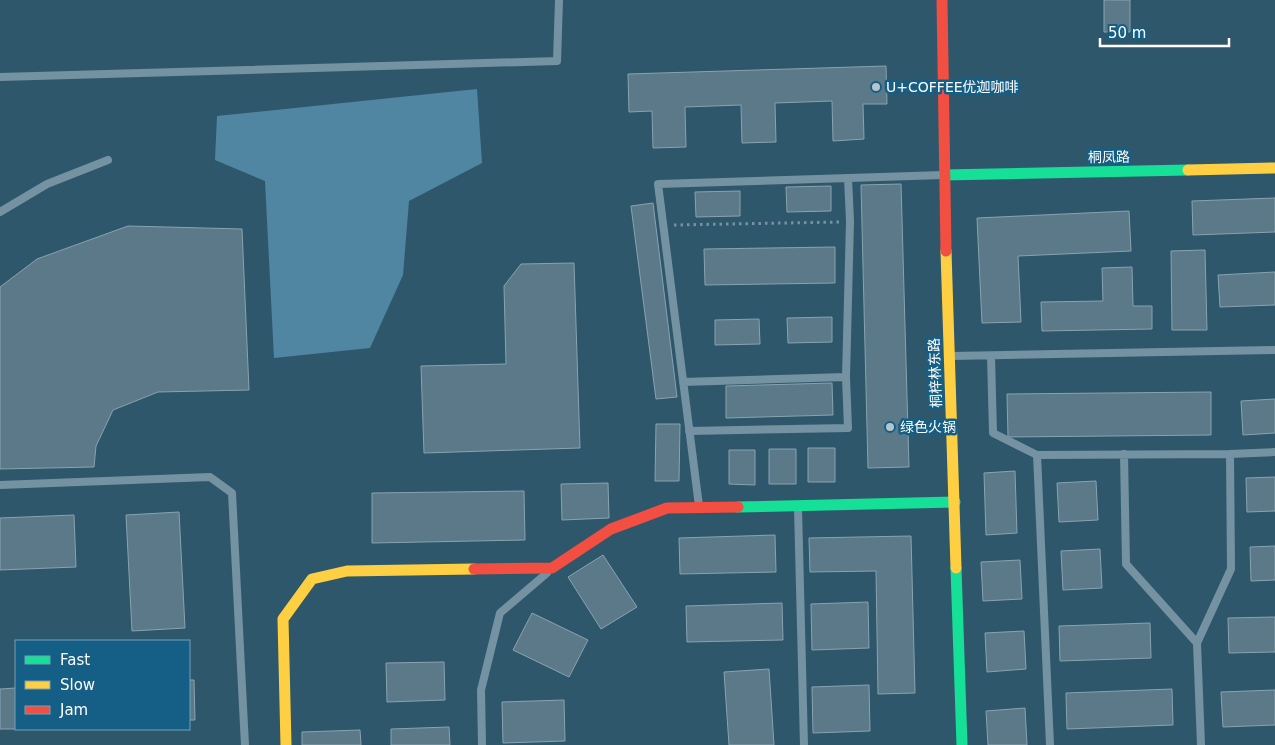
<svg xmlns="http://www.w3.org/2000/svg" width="1275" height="745" font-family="'DejaVu Sans','Noto Sans SC',sans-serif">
  <rect width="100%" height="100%" fill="#2f576c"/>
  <!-- water -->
  <path fill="#5186a3" d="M477 89 482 163 409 201 403 275 370 348 274 358 265 181 215 160 217 116Z"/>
  <!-- building -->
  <path fill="#5b7988" stroke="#89a3b0" d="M1104 0H1130V32H1104Z
    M886 66 887 104H863L864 139 833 141 832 101 775 103 776 142 742 143 741 105 685 107 686 147 653 148 652 111 629 112 628 74Z
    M901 184 909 467 868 468 861 185Z
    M831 186V211L787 212 786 187Z
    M740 191V216L696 217 695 192Z
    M1275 198V232L1193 235 1192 201Z
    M653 203 677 397 656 399 631 206Z
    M1129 211 1131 251 1018 256 1021 322 982 323 977 218Z
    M128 226 242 229 249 390 158 392 113 410 96 446 94 467 0 469V287L37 259Z
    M835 247V283L705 285 704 249Z
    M1205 250 1207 330H1172L1171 251Z
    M574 263 580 448 424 453 421 366 506 364 504 286 521 264Z
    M1132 267 1133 306H1152V329L1042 331 1041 302 1103 301 1102 268Z
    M1275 272V305L1220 307 1218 275Z
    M832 317V342L788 343 787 318Z
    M759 319 760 344 715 345V320Z
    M832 383 833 415 726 418V386Z
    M1211 392V435L1008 437 1007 394Z
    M1275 399V433L1243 435 1241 401Z
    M656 424H680L679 481H655Z
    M808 448H835V482H808Z
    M769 449H796V484H769Z
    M729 450H755V485L729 484Z
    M1015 471 1017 533 986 535 984 473Z
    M1275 477V511L1247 512 1246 478Z
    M1096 481 1098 520 1059 522 1057 483Z
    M608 483 609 518 562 520 561 484Z
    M524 491 525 540 372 543V493Z
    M179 512 185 628 132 631 126 515Z
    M74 515 76 567 0 570V518Z
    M775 535 776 572 680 574 679 538Z
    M911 536 915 693 878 694 876 571 810 572 809 538Z
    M1275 546V580L1251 581 1250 547Z
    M1100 549 1102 588 1063 590 1061 551Z
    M603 555 637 607 601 629 568 577Z
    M1020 560 1022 599 983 601 981 562Z
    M868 602 869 648 812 650 811 604Z
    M782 603 783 640 687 642 686 606Z
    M532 613 588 640 569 677 513 650Z
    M1275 617V652L1229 653 1228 618Z
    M1150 623 1151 658 1060 661 1059 626Z
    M1024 631 1026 669 987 672 985 633Z
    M444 662 445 700 387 702 386 663Z
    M769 669 774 745H729L724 672Z
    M189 680H194L195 720H189Z
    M869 685 870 731 813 733 812 687Z
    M16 688V729H0V689Z
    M1172 689 1173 725 1067 729 1066 693Z
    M1275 690V725L1223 727 1221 692Z
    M564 700 565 741 503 743 502 702Z
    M1025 708 1027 745H988L986 711Z
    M449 727 450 745H391V729Z
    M360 730 361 745H302V732Z"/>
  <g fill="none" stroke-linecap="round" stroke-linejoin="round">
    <!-- path -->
    <path stroke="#7592a2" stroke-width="3" stroke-dasharray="2.5 4" stroke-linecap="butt" d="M674 225 840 222"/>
    <!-- lane -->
    <path stroke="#7592a2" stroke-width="8" d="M0 77 557 61 559 0
      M0 212 47 184 108 160
      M952 356 1275 350
      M991 356 993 433 1037 455 1230 454 1231 569 1197 643 1201 745
      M846 377 850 221 848 178
      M683 382 846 377 848 428 689 431
      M1124 454 1126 564 1197 643
      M1230 454 1275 452
      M1037 455 1050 745
      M0 485 210 477 232 493 245 745
      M699 506 658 184 943 175
      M798 508 804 745
      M482 745 481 690 500 613 547 573"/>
    <!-- fast -->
    <path stroke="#16e098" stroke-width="11" d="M944 175 1188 170
      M738 507 955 502
      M956 568 962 745"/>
    <!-- slow -->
    <path stroke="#ffcf43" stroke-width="11" d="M1188 170 1275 168
      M946 251 956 568
      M286 745 283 619 312 579 347 571 474 569"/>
    <!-- jam -->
    <path stroke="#f24e42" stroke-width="11" d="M942 0 946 251
      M474 569 552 568 611 529 667 508 738 507"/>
  </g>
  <!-- markers -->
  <g fill="#b6c4cc" stroke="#155f86" stroke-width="2">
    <circle cx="876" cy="87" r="5"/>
    <circle cx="890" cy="427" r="5"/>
  </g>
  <g text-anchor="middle" stroke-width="5" stroke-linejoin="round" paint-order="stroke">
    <!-- poi labels -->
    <g font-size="14" fill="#fff" stroke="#155f86" text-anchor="start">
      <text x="886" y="92">U+COFFEE优迦咖啡</text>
      <text x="900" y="432">绿色火锅</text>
    </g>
    <!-- street labels -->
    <g font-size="14" fill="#fff" stroke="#155f86">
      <text transform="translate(1109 157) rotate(-1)" y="5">桐凤路</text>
      <text transform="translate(935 373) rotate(-92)" y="5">桐梓林东路</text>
    </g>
  </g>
  <!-- legend -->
  <rect x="15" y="640" width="175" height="90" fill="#155f86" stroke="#739fb6"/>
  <rect x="25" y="656" width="25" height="8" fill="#16e098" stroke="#739fb6"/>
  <text x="60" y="665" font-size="15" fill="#ffffff">Fast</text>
  <rect x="25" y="681" width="25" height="8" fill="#ffcf43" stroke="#739fb6"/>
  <text x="60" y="690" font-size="15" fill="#ffffff">Slow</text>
  <rect x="25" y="706" width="25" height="8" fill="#f24e42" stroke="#739fb6"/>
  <text x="60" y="715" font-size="15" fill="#ffffff">Jam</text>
  <!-- scale -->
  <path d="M1100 38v8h129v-8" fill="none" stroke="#ffffff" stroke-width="2.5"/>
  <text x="1108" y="38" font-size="15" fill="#ffffff" stroke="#155f86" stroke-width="4" paint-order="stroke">50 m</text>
</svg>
